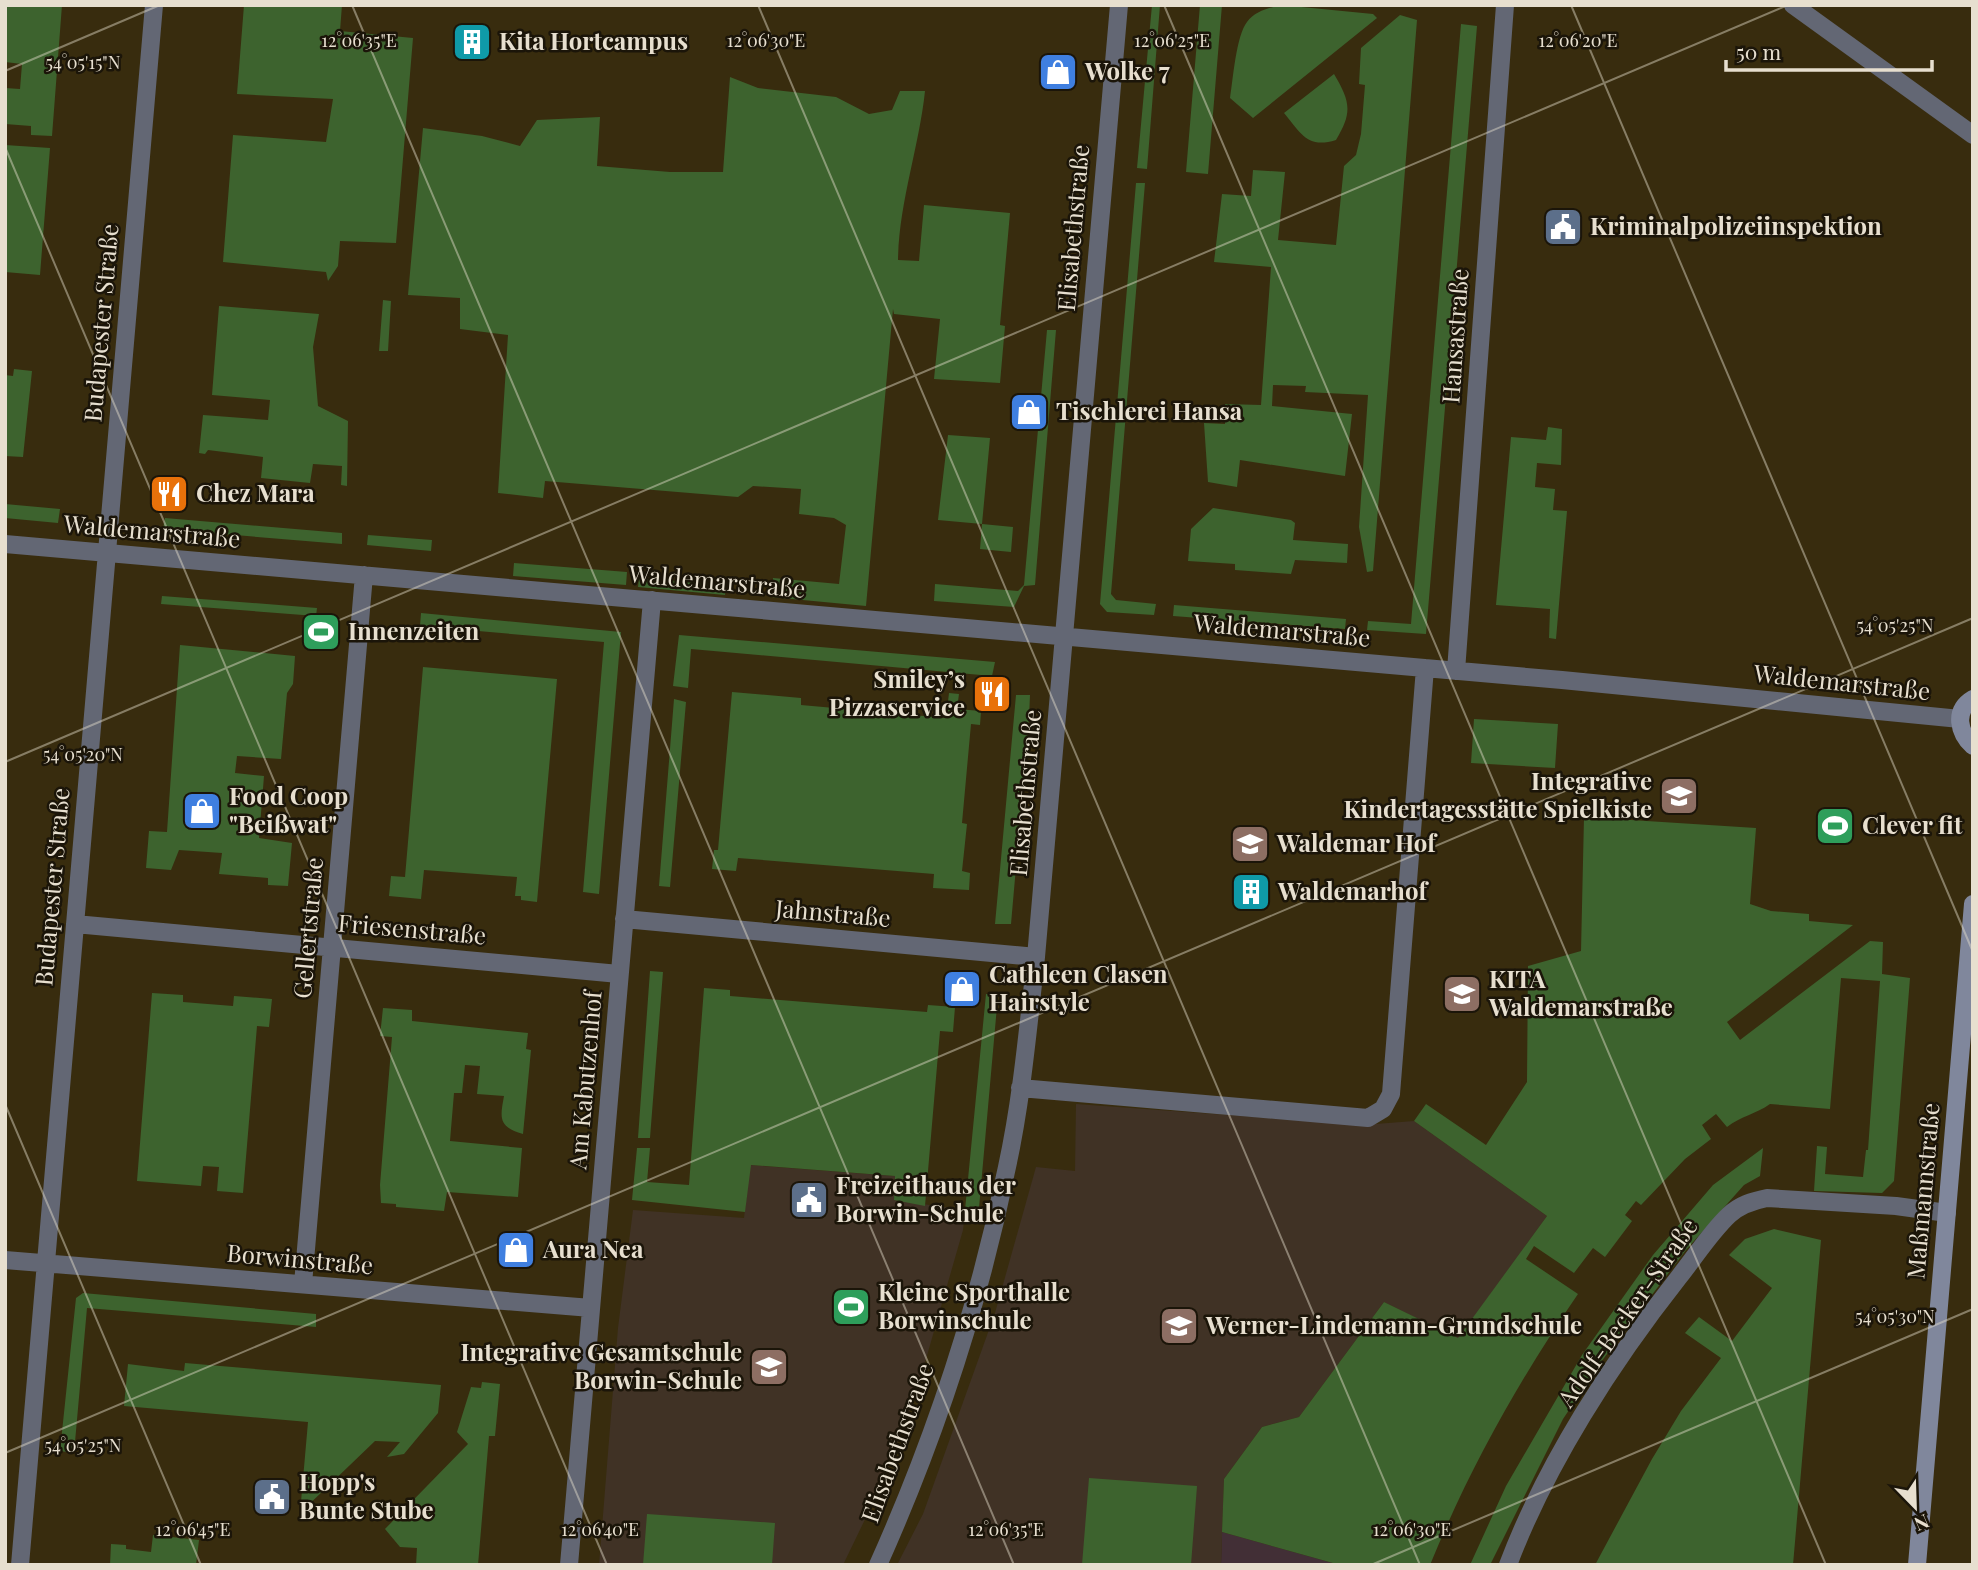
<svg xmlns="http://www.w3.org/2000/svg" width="1978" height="1570" font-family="'Playfair Display',serif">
  <rect width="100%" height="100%" fill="#382c0e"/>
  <!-- industrial -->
  <path fill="#422f36" d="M1222 1532 1340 1565H1221Z"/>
  <!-- education -->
  <path fill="#403225" d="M1076 1104 1363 1125 1414 1121 1547 1216 1458 1339 1384 1302 1299 1417 1262 1427 1224 1479 1221 1565H897L923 1514 995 1313 1036 1167 1075 1171Z
    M750 1165 895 1176 894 1200 965 1210 963 1230 916 1394 884 1480 843 1565H599L618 1328 633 1210 744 1218Z"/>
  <!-- green -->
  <path fill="#3d632e" d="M5 5H62L52 136 31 135V126L5 124V88L20 89 22 64 5 62Z
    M244 5H342L340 31 413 38 396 243 340 241 338 266 328 281 326 272 223 262 233 135 326 142 333 99 237 94Z
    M1152 5H1160L1147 169 1137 168Z
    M1200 5H1222L1208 174 1186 172Z
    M1281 5 1373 14 1377 18 1253 118 1230 98C1233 80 1236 36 1247 22 1255 11 1269 8 1281 5Z
    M1400 15 1417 20 1373 571 1367 572 1359 527 1368 395 1305 392 1306 386 1273 385 1272 406 1352 414 1345 476 1240 460 1237 487 1208 482 1204 423 1225 424V404L1261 405 1271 267 1214 262 1222 194 1251 196 1253 170 1285 172 1278 240 1336 245 1344 166 1356 155 1361 134 1365 85 1359 84 1361 48Z
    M1461 24 1477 26 1426 634 1367 630 1368 621 1411 624Z
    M1334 74C1350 101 1353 112 1336 140 1307 149 1301 133 1284 113Z
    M730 77 758 88 836 97 869 114 892 110 900 91H925C919 148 899 202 898 260L919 261 924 205 1010 213 1000 325 1005 326 1000 383 934 379 940 319 894 314 893 309 866 606 771 597 773 578 839 584 846 525 834 518 799 514 801 489 753 486 738 497 545 481 543 498 498 493 508 335 460 329V298L408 295 423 128 482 136 520 146 537 120 600 117 597 166 670 172H723Z
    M5 145 50 148 40 275 5 272Z
    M1136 183H1145L1111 594 1116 600 1156 604 1154 615 1107 612 1100 604Z
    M383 300 391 301 388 351H379Z
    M219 306 319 314 313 347 318 406 348 421 347 486 341 485 342 466 313 464 310 483 261 478 263 457 208 450 205 454 199 453 203 415 268 420 270 400 212 395Z
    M1047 330H1056L1035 585 1024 586 1014 607 934 601 935 584 1018 591 1024 585Z
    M14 369 32 371 23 457 5 456V375L13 376Z
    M1548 427 1562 429 1561 465 1537 463 1535 487 1555 489 1553 510 1567 511 1556 639 1549 638 1550 609 1496 605 1511 437 1546 440Z
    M948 435 990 438 982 524 1013 527 1011 552 980 549 982 524 938 520Z
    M5 504 60 509 58 523 5 518Z
    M1213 508 1291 520 1295 523 1293 540 1348 544 1347 563 1295 560 1291 574 1235 570V564L1188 561 1191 529Z
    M165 518 342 533V544L163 529Z
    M368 535 432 540 431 551 367 545Z
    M514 563 627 572 626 585 513 576Z
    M639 578 726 585 725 595 638 587Z
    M162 596 317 608 316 616 161 604Z
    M1174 605 1346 619 1345 629 1173 616Z
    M421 613 621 632 599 894 583 892 604 642 420 626Z
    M679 635 995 662 992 676 691 649 688 688 673 686Z
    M180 645 295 656 293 684 287 693 281 759 237 756 235 773 264 776 259 838 292 843 288 886 268 885V878L219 874 222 853 179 850 171 870 146 868 149 831 167 832Z
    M423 667 557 679 537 902 521 900V896H515L517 877 424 870 421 899 389 896 391 876 405 877Z
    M732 692 801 698V705L946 718 949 693 959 694 957 709 981 711 980 725 971 724 962 823 967 824 962 871 970 873 969 890 933 888 934 874 738 858 736 871 712 869 714 850H718Z
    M1016 695H1030L1029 718 1011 924H995Z
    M674 699 686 702 670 887 659 886Z
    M1474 719 1558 724 1555 768 1471 763Z
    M1584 817 1756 828 1750 904 1771 911 1809 914V921L1853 925 1727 1022 1740 1040 1870 941 1883 942 1882 974 1910 978 1894 1181 1882 1193 1814 1191 1817 1146 1827 1147 1825 1174 1863 1177 1866 1150H1868L1880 981 1841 978 1830 1109 1770 1104C1756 1114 1741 1116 1727 1127L1716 1114 1702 1125 1711 1139 1685 1159 1641 1205 1636 1201 1625 1215 1632 1221 1605 1257 1593 1248 1574 1273 1534 1246 1526 1259 1578 1294C1519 1380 1469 1469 1430 1565H1340L1222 1532 1224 1479 1262 1427 1299 1417 1384 1302 1458 1338 1547 1216 1414 1121 1426 1104 1486 1145 1527 1082 1528 966 1581 951Z
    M650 971 663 972 650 1138H638Z
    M704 988 730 990V996L927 1012 928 1005 955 1007 953 1032 940 1031 925 1206 894 1200 895 1176 751 1165 745 1212 632 1200 637 1148H650L647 1182 689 1185Z
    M152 993 183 995V1002L233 1006 234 996 272 999 269 1027 257 1026 243 1193 217 1191 219 1167 203 1166 201 1186 137 1181Z
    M986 994 998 995 979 1208 965 1210Z
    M383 1008 412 1010V1021L528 1033 526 1049 531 1050 523 1134C498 1127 500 1118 504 1096L477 1094 480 1066 465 1065 462 1093H454L450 1141 522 1148 518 1197 447 1192 444 1211 396 1207V1204L381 1203 380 1185 392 1037 380 1036Z
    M1763 1148 1760 1176 1744 1185 1686 1250 1601 1362 1563 1419 1490 1565H1470L1506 1486 1582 1355 1653 1255 1713 1185Z
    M1774 1229 1821 1240 1793 1565H1595L1652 1459 1681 1411 1721 1358 1685 1333 1699 1317 1732 1341 1772 1288 1729 1255 1745 1239Z
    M83 1293 316 1314V1327L87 1308 74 1453 60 1451 76 1298Z
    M185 1363 441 1385 438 1413 404 1454 387 1457 400 1442 375 1441 300 1513 308 1422 124 1406 128 1364 184 1371Z
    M482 1382 500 1384 495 1436H489L478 1565H416L417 1548 400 1547 385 1529 468 1444 457 1432 471 1387 481 1388Z
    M1089 1478 1197 1486 1191 1565H1082Z
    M647 1514 775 1523 772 1565H643Z
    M153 1535 199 1540 196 1565H110L111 1544 126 1545V1549L151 1552Z"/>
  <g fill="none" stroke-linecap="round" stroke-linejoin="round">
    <!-- street -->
    <path stroke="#636774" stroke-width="18" d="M1793 5 1973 135
      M5 544 1562 680 1960 719
      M1456 671 1505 5
      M624 919 1036 957
      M75 924 619 974
      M1020 1088 1368 1118 1383 1109 1391 1094 1425 668
      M5 1260 591 1308
      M303 1284 364 575
      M20 1565 154 5
      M569 1565 652 600
      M878 1565C935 1438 979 1304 1007 1167 1022 1098 1028 1027 1036 957L1119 5
      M1508 1565C1546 1464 1612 1362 1679 1277 1695 1257 1710 1233 1729 1215 1740 1205 1752 1201 1767 1198L1896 1206 1947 1213"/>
    <!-- secondary -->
    <path stroke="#80879c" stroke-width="18" d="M1973 699C1953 711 1959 733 1973 746
      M1917 1565 1973 904"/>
  </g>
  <!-- ticks -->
  <path fill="none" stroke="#e7dfcf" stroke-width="2" stroke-opacity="0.45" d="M352 5 1014 1565M758 5 1420 1565M1164 5 1826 1565M1571 5 1973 952M5 71 160 5M5 147 607 1565M5 762 1788 5M5 1104 201 1565M5 1453 1973 618M1371 1565 1973 1309"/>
  <!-- icons -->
  <defs>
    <g id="building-square" transform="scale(2.0125)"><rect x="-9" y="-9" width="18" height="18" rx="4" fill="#0f9aa8" stroke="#1b1509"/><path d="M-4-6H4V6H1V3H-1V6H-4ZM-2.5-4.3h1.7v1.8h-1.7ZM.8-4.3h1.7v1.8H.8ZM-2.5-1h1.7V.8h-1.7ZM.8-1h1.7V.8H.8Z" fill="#fff"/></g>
    <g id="shop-square" transform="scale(2.0125)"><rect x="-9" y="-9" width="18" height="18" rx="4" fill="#3f7fe0" stroke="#1b1509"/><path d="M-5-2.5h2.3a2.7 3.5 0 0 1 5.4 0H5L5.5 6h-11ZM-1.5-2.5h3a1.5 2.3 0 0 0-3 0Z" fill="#fff"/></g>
    <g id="civic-square" transform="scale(2.0125)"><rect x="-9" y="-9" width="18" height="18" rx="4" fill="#5c6f8a" stroke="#1b1509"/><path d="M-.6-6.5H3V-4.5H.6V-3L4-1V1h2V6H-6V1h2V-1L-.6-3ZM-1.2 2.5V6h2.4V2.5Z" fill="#fff"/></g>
    <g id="restaurant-square" transform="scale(2.0125)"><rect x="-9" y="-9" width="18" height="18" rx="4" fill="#e8710a" stroke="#1b1509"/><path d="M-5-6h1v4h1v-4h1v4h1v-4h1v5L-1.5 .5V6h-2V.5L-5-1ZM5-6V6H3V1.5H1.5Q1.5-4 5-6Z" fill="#fff"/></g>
    <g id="stadium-square" transform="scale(2.0125)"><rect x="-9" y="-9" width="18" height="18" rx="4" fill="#2e9e5b" stroke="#1b1509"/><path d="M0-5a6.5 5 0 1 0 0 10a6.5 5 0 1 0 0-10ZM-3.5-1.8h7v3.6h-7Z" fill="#fff"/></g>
    <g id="school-square" transform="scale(2.0125)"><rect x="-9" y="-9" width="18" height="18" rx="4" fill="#8d6e63" stroke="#1b1509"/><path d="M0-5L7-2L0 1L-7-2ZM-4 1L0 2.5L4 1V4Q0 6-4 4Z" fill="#fff"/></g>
  </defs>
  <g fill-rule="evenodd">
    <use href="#building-square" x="472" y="42"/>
    <use href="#shop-square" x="1058" y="72"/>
    <use href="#civic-square" x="1563" y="227"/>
    <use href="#shop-square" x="1029" y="412"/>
    <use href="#restaurant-square" x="169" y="494"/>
    <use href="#stadium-square" x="321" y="632"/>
    <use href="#restaurant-square" x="992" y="694"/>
    <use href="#school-square" x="1679" y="796"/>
    <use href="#shop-square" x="202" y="811"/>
    <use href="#stadium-square" x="1835" y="826"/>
    <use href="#school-square" x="1250" y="844"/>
    <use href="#building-square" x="1251" y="892"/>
    <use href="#shop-square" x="962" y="989"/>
    <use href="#school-square" x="1462" y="994"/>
    <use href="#civic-square" x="809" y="1200"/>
    <use href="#shop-square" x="516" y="1250"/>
    <use href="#stadium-square" x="851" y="1307"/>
    <use href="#school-square" x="1179" y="1326"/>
    <use href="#school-square" x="769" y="1367"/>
    <use href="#civic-square" x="272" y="1497"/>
  </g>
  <g text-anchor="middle" stroke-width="5" stroke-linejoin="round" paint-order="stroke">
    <!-- poi labels -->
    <g font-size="24" font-weight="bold" fill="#e7dfcf" stroke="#1b1509" text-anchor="start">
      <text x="499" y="50">Kita Hortcampus</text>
      <text x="1085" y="80">Wolke 7</text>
      <text x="1590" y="235">Kriminalpolizeiinspektion</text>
      <text x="1056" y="420">Tischlerei Hansa</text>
      <text x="196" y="502">Chez Mara</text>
      <text x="348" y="640">Innenzeiten</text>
      <text x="965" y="688" text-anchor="end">Smiley’s<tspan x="965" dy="28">Pizzaservice</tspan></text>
      <text x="1652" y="790" text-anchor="end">Integrative<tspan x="1652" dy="28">Kindertagesstätte Spielkiste</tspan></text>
      <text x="229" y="805">Food Coop<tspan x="229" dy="28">"Beißwat"</tspan></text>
      <text x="1862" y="834">Clever fit</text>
      <text x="1277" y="852">Waldemar Hof</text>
      <text x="1278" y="900">Waldemarhof</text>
      <text x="989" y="983">Cathleen Clasen<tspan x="989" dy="28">Hairstyle</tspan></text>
      <text x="1489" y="988">KITA<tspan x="1489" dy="28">Waldemarstraße</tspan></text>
      <text x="836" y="1194">Freizeithaus der<tspan x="836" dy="28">Borwin-Schule</tspan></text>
      <text x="543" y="1258">Aura Nea</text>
      <text x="878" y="1301">Kleine Sporthalle<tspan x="878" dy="28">Borwinschule</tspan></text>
      <text x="1206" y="1334">Werner-Lindemann-Grundschule</text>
      <text x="742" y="1361" text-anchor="end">Integrative Gesamtschule<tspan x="742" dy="28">Borwin-Schule</tspan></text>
      <text x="299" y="1491">Hopp's<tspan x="299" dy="28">Bunte Stube</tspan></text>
    </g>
    <!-- street labels -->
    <g font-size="24" fill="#e7dfcf" stroke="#1b1509">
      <text transform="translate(1074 228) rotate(-85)" y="8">Elisabethstraße</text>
      <text transform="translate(102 323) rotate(-85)" y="8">Budapester Straße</text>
      <text transform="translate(1456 336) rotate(-86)" y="8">Hansastraße</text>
      <text transform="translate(152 532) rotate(5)" y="8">Waldemarstraße</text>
      <text transform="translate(717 582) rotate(5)" y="8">Waldemarstraße</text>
      <text transform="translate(1282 631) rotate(5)" y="8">Waldemarstraße</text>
      <text transform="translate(1842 683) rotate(6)" y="8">Waldemarstraße</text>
      <text transform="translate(1026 793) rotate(-85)" y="8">Elisabethstraße</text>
      <text transform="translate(53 887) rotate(-85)" y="8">Budapester Straße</text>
      <text transform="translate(833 914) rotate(5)" y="8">Jahnstraße</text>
      <text transform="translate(309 928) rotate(-85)" y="8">Gellertstraße</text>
      <text transform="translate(412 930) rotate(5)" y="8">Friesenstraße</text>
      <text transform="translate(586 1080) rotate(-85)" y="8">Am Kabutzenhof</text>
      <text transform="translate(1924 1191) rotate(-85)" y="8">Maßmannstraße</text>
      <text transform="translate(300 1260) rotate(5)" y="8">Borwinstraße</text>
      <text transform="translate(1628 1313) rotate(-55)" y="8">Adolf-Becker-Straße</text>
      <text transform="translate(898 1443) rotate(-70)" y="8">Elisabethstraße</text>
    </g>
  </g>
  <g font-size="18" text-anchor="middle" fill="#e7dfcf" stroke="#1b1509" stroke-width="5" stroke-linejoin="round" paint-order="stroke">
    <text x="359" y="47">12°06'35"E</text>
    <text x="766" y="47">12°06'30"E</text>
    <text x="1172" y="47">12°06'25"E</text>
    <text x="1578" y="47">12°06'20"E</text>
    <text x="83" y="69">54°05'15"N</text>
    <text x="1895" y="632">54°05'25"N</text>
    <text x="83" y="761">54°05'20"N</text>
    <text x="1895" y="1323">54°05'30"N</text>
    <text x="83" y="1452">54°05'25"N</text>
    <text x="193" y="1536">12°06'45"E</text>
    <text x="600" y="1536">12°06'40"E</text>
    <text x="1006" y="1536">12°06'35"E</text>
    <text x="1412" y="1536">12°06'30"E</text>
  </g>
  <!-- border -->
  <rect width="1978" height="1570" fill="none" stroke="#e7dfcf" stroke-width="14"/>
  <!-- north arrow -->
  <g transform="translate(1915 1507) rotate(157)" stroke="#1b1509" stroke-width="5" paint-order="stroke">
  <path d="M0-5L12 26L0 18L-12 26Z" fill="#e7dfcf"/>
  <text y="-10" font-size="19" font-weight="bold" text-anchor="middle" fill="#e7dfcf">N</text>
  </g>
  <!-- scale -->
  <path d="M1726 60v10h206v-10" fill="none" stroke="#e7dfcf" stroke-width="3.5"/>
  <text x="1736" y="60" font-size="21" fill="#e7dfcf" stroke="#1b1509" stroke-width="5" paint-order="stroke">50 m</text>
</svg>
